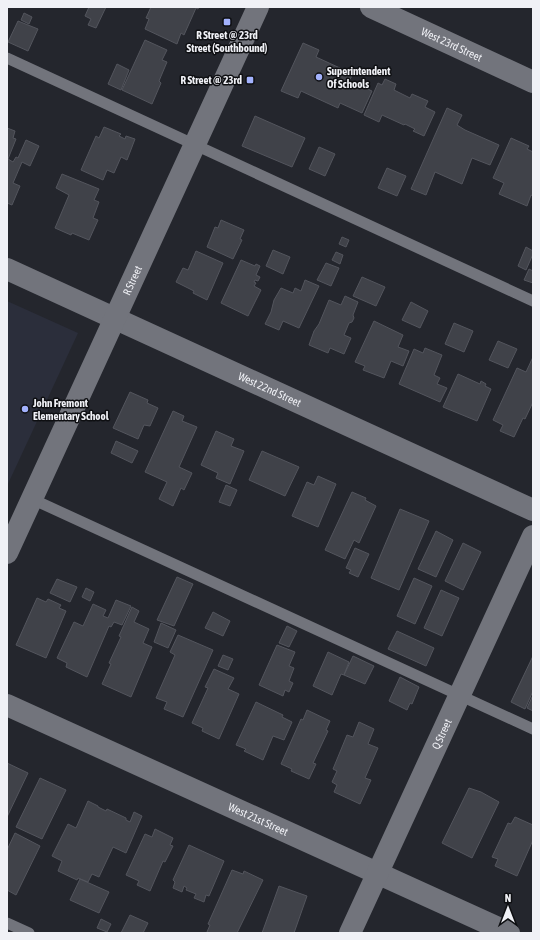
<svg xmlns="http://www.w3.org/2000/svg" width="540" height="940" font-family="'Asap Condensed',sans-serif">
  <rect width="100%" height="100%" fill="#24262d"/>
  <!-- built -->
  <path fill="#2b2e3b" d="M7 301 78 333 7 486Z"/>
  <!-- building -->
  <path fill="#404249" stroke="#53555d" d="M89 7H106L96 28 88 25 91 19 85 16Z
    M151 7H199L198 9 196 8 184 35 181 33 177 44 145 29 149 19 146 18Z
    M24 13 32 17 29 24 21 20Z
    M18 21 38 29 28 51 8 42Z
    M145 40 167 50 162 60 167 62 159 81 161 83 152 104 122 90Z
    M303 43 319 50 316 57 353 74 349 81 372 91 362 113 340 103 338 108 301 91 298 98 281 91Z
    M117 64 129 70 121 90 108 84Z
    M385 79 396 84 394 90 410 98 412 94 428 101 425 107 435 112 424 136 413 131 415 129 405 124 404 125 382 115 379 122 364 115 378 83 382 85Z
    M447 108 462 115 457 125 465 130 499 145 490 165 472 158 462 184 435 172 426 195 411 189Z
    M255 116 305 138 292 167 242 146Z
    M104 127 121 134 119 136 125 139 126 136 135 139 127 160 121 157 114 173 107 170 103 180 81 170 96 136 99 138Z
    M7 128 15 131 13 138 16 139 8 159 13 162 16 157 18 158 26 140 39 146 30 166 22 162 13 183 20 186 12 205 7 203Z
    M511 138 529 146 527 149 533 152V196L531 195 527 206 499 194 504 183 493 178Z
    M319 147 335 154 325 176 309 169Z
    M387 168 406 176 397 196 378 188Z
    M62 174 99 189 94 200 99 202 93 218 98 220 89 240 72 233 71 235 55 228 69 195 56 188Z
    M221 220 244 230 240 239 242 240 233 259 207 247 215 227 218 228Z
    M342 237 349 240 346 247 339 244Z
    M526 247 533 251V254L526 270 518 266Z
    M273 250 290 257 283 274 266 266Z
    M196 251 223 263 207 300 193 293 194 291 176 282 183 268 188 270Z
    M336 252 343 255 340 264 332 260Z
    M241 260 255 266 256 264 260 266 256 275 260 277 258 281 255 280 254 282 256 283 254 286 261 290 248 316 221 303Z
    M326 263 339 268 331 286 317 280Z
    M529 269 533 271V283L524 280Z
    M362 277 385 287 376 306 353 296Z
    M305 280 319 286 299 328 283 321 279 330 265 324 271 312 274 300 281 288 293 293 295 288 301 291Z
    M345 296 358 302 353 315 354 318 352 322 349 323 344 335 351 338 344 354 330 348 328 353 309 345 314 331 319 324 329 300 341 305Z
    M411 302 428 311 420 328 402 320Z
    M374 321 403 335 398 347 409 351 403 366 391 361 384 378 363 370 365 366 355 362Z
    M454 323 473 331 464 352 445 344Z
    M498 341 517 349 508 368 489 360Z
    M425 348 442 355 434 375 440 378 437 384 447 388 440 402 399 384 414 349 423 353Z
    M533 357V402L525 419 523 418 514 437 500 431 503 425 493 420 517 368 526 372Z
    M458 374 480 384 481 381 486 384 485 386 491 389 477 421 443 407Z
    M130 392 148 400 147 403 158 408 150 426 144 425 138 439 113 428Z
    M173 411 184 416 182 421 197 427 179 467 192 473 184 490 181 488 173 506 159 499 167 482 145 472Z
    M216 431 234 439 231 446 244 451 230 484 216 478 218 473 201 465Z
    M116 441 138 451 132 463 111 453Z
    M262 451 299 467 285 496 249 480Z
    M318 476 336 484 318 527 292 516 307 482 314 485Z
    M226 485 237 490 230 506 219 502Z
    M352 492 366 498 365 500 376 506 359 543 354 540 345 559 325 550Z
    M400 509 429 521 399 590 371 578Z
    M436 531 453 540 436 577 418 569Z
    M463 543 481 552 463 590 445 581Z
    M355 548 369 554 358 577 349 573 351 570 346 568Z
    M177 577 193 584 174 626 157 620Z
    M414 578 432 586 415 624 397 616Z
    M57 579 77 587 70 602 50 593Z
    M86 588 94 592 90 601 82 597Z
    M441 590 459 598 442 636 424 628Z
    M37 598 46 602 48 599 61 605 59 608 66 611 46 658 16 645Z
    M116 600 131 606 122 625 114 622 111 627 109 626 87 677 66 667 67 663 57 658 74 622 83 626 93 604 106 610 103 616 108 618Z
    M132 607 139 611 134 622 149 629 143 643 152 647 131 697 102 684 111 664 109 663 121 637 119 636Z
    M213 612 230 621 223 636 205 628Z
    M161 623 176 630 168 648 154 642Z
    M287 626 297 631 289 647 279 643Z
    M397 631 434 648 426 666 388 649Z
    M178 635 213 650 183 717 164 709 167 702 156 698 175 655 170 652Z
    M277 645 295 652 289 666 294 668 289 681 293 683 289 692 285 690 283 696 259 685Z
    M328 652 349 662 344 675 341 674 332 695 313 686Z
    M223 655 233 659 228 670 218 666Z
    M353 656 374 666 365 684 344 675Z
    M533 656V691L525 709 511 702Z
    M214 669 234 678 228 689 239 694 219 739 202 731 203 728 192 723 208 688 205 687Z
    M400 677 419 687 412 704 410 703 407 710 389 701Z
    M533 695V711L527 708Z
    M256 702 283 715 282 717 292 722 284 740 273 736 263 760 244 751 246 749 236 745Z
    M307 710 330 721 326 730 328 731 313 763 316 764 309 779 291 771 292 769 281 764 301 719 303 720Z
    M359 722 374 729 368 744 378 748 365 778 371 780 360 804 334 792 337 785 332 782 337 771 333 769 347 735 353 737Z
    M7 763 28 773 7 817Z
    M40 778 66 790 42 839 16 827Z
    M469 788 481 792 499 802 472 858 442 843Z
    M88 801 98 806V807L106 811 107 809 126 818V820L130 822 134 812 142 816 126 853 113 847 99 877 92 874 88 882 78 878 77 880 58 871 62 861 52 856 68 824 76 828Z
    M515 817 533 825V840L517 876 495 866 498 859 492 857 508 823 511 824Z
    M155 829 173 838 170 845 173 846 165 862 163 861 150 891 137 885 139 881 126 875 145 834 152 837Z
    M15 833 40 846 16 895 7 890V850Z
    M189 845 224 861 209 896 206 895 204 902 194 898 196 894 186 890 187 888 184 886 182 892 173 888 175 882 173 880Z
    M232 870 243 874 244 871 263 880 237 933H210L207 932 210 925 208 924Z
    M80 879 109 892 99 913 70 900Z
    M279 886 307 896 294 933H262Z
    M130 915 148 923 143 933H121Z
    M101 919 111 924 107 932 97 928Z"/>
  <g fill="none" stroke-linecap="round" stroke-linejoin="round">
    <!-- service -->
    <path stroke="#72747c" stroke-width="11" d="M7 58 533 301
      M32 499 533 729
      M7 923 29 933"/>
    <!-- minor -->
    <g stroke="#72747c" stroke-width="22">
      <path id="s1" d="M371 7 533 82"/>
      <path id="s2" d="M7 269 533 510"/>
      <path id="s3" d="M7 705 509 933"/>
      <path id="s4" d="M350 933 533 536"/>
    </g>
    <!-- tertiary -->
    <path stroke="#72747c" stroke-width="22" id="s5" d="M7 553 258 7"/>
  </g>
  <!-- markers -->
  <g fill="#a3b2fd" stroke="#0e0f12" stroke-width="1.5">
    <rect x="223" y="18" width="8" height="8" rx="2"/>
    <circle cx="319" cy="77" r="4"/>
    <rect x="246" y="76" width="8" height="8" rx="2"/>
    <circle cx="25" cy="409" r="4"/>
  </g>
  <g text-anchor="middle" stroke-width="3" stroke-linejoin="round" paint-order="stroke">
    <!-- poi labels -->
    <g font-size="11" font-weight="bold" fill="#f0f1f6" stroke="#0e0f12" text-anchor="start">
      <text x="227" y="39" text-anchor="middle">R Street @ 23rd<tspan x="227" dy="13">Street (Southbound)</tspan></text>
      <text x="327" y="75">Superintendent<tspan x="327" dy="13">Of Schools</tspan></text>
      <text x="242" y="84" text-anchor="end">R Street @ 23rd</text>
      <text x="33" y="407">John Fremont<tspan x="33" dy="13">Elementary School</tspan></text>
    </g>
    <!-- street labels -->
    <g font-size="11" fill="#f0f1f6" stroke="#0e0f12">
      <text dy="4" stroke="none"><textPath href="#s1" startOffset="89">West 23rd Street</textPath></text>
      <text dy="4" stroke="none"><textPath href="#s5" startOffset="300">R Street</textPath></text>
      <text dy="4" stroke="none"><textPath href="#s2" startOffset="289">West 22nd Street</textPath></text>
      <text dy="4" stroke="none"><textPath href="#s4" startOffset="219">Q Street</textPath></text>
      <text dy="4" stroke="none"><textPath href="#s3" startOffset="276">West 21st Street</textPath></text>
    </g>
  </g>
  <!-- border -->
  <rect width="540" height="940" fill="none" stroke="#f0f1f6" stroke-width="16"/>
  <!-- north arrow -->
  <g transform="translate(508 908)" stroke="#0e0f12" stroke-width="3" paint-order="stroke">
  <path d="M0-3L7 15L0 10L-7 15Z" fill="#f0f1f6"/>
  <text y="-6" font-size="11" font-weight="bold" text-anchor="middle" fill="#f0f1f6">N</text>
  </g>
</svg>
